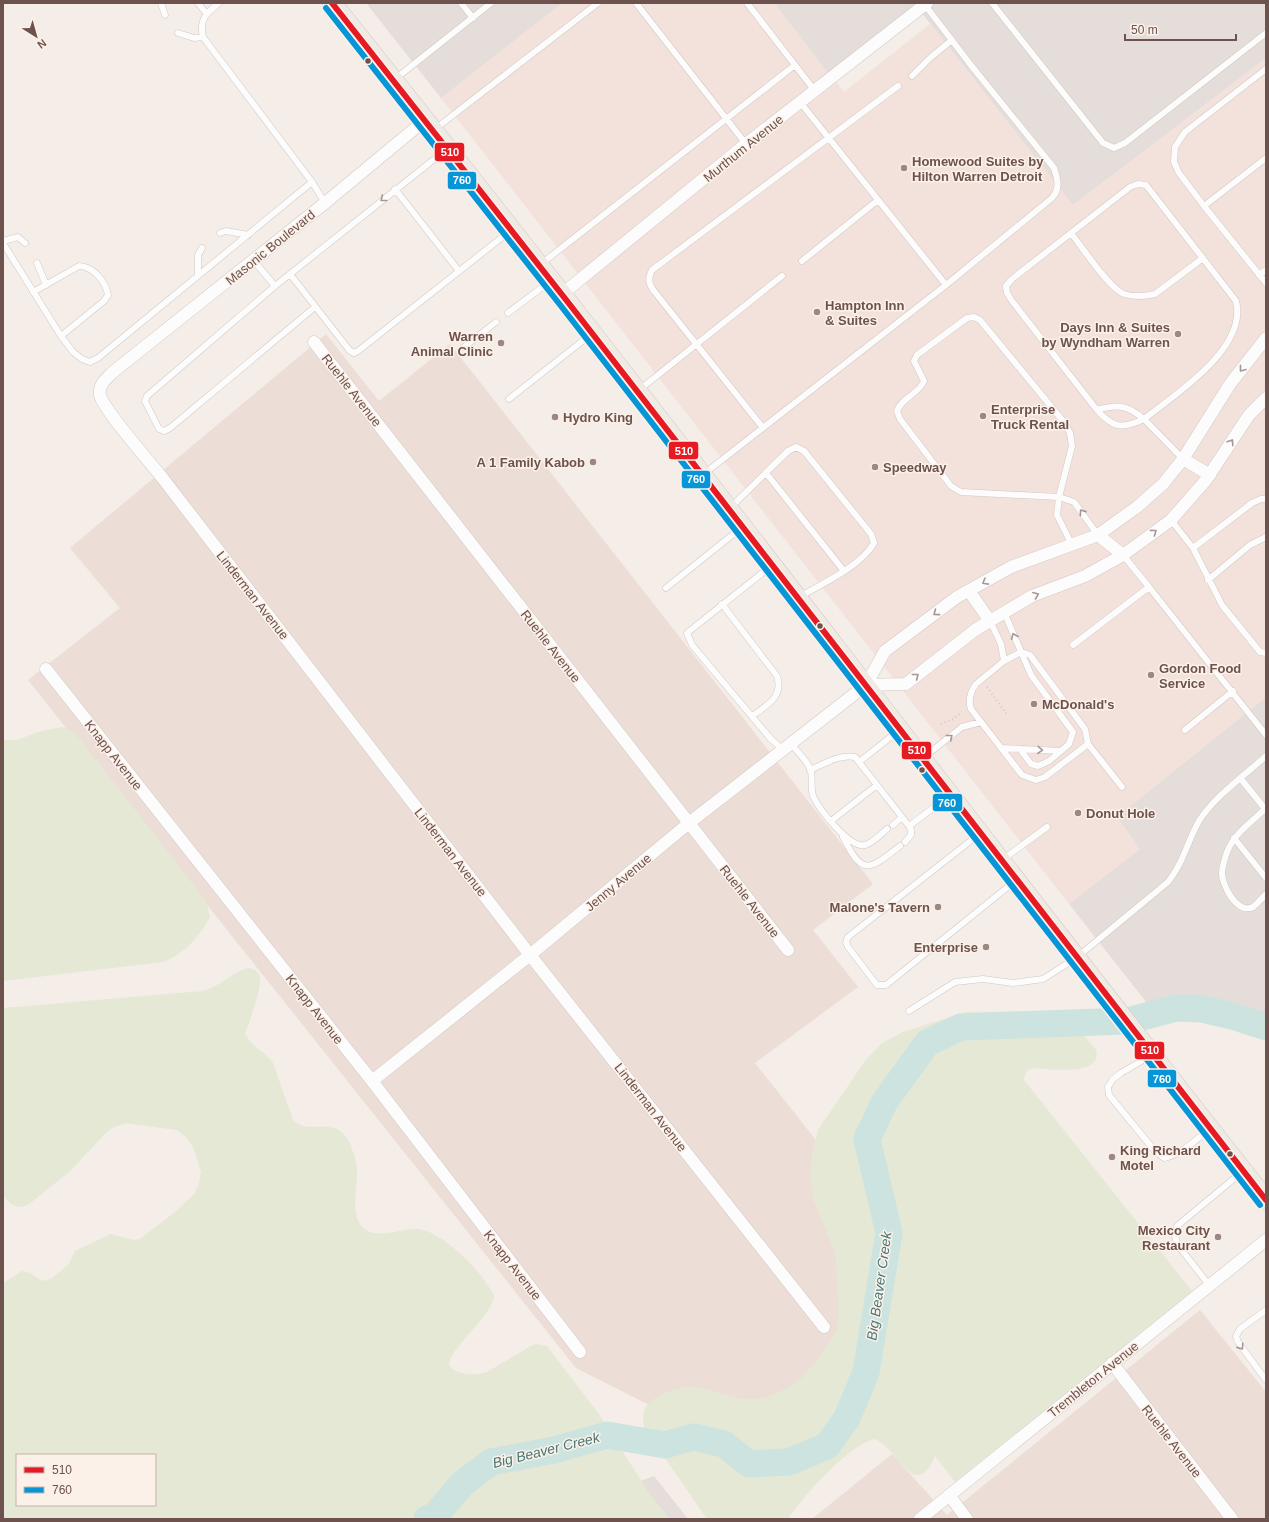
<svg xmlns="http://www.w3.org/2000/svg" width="1269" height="1522" font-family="Helvetica,sans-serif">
  <rect width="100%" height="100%" fill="#f4ede8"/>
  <!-- residential -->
  <path fill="#ecded6" d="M326 334 379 401 450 344 873 884 813 930 858 987 755 1063 826 1153 849 1336 792 1397 665 1413 576 1368 28 680 120 608 70 548Z
    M1200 1310 1266 1392V1519H812L892 1454 947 1515Z"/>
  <!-- commercial -->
  <path fill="#f3e1dc" d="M562 3H774L844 92 930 24 1073 205 1266 58V697L1117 817 1140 849 1069 904 441 98Z"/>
  <!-- industrial -->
  <path fill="#e5ddd9" d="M366 3H562L441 98Z
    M774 3H1266V58L1073 205 917 7 830 75Z
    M1266 697V1025L1198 1001 1172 997 1147 1003 1069 904 1140 849 1117 817Z
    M654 1476 688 1519H537Z"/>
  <!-- green -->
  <path fill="#e4e8d4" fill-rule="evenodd" d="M64 727 75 733 206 901 210 917C200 936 183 955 163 962L3 981V740H17L41 731Z
    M248 968C254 969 259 972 260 977 262 985 249 1025 245 1033 249 1045 265 1051 273 1063L293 1120C310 1137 336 1113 350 1144 353 1152 357 1161 357 1170 358 1188 348 1218 366 1230 380 1239 402 1228 417 1229 442 1230 486 1275 494 1297 488 1321 452 1345 449 1364L451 1368C461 1375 475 1376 487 1372L531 1346 536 1344 547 1346 598 1413 649 1493 670 1519H3V1283L22 1271 30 1273 42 1281 51 1279 69 1264 75 1251 111 1234 133 1240 140 1239 175 1212 194 1194 199 1183 201 1172 193 1147 186 1137 177 1130 125 1123 112 1128 106 1133 69 1172 29 1204C18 1210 11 1205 3 1196V1008L203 991C220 987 232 972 248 968ZM17 1455H155V1505H17Z
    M1058 1011 1064 1012 1067 1015 1096 1050C1103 1077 1047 1069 1034 1068 1027 1070 1025 1073 1024 1080L1192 1291 955 1482 935 1456C914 1505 897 1445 874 1439 845 1448 805 1494 788 1519H707L645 1429C639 1407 649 1400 668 1392 675 1389 685 1386 692 1387 716 1388 738 1404 763 1398 775 1395 789 1388 798 1381 808 1373 834 1340 837 1328 841 1316 836 1275 836 1261L834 1250 813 1199 810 1175 813 1150 818 1130 865 1061 882 1043 903 1032 965 1012Z"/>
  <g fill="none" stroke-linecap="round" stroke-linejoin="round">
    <!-- river -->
    <path stroke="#cce3e0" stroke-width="27" d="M427 1519 435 1516 462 1484 491 1462 554 1450 607 1435 665 1445 693 1437 724 1444 749 1464 789 1462 827 1446 847 1418 866 1372 889 1233 867 1139 884 1103 927 1043 961 1027 1127 1021 1176 1008 1202 1009 1232 1016 1266 1027"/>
    <!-- lane casing -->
    <g stroke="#d1c8c4" stroke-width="7">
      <path id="lane" d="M161 3 165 15
        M198 3 206 13
        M219 3C206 13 199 20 203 37L312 182 325 203
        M461 3 473 18
        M636 3 746 144
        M747 3 815 91
        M992 3 1103 143 1114 148 1125 143 1266 33
        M925 5 970 64 1054 168C1058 180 1060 189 1052 198L946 285
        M178 33 194 38 203 37
        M1266 69 1185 132 1175 147 1174 162 1179 173 1204 206 1266 283
        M912 76 931 57 952 40
        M395 79 491 3
        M435 129 598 3
        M395 189 459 271
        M1204 206 1266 158
        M220 233 226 231 248 235
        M1071 233C1082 247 1109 288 1124 294 1134 297 1146 296 1155 294L1203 258
        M3 241 18 237 25 243
        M3 243 61 336 73 352 82 359 90 362 98 358 312 182
        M254 261 275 286
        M802 261 878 200
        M37 263 46 285
        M541 264 795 65
        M290 274 350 351 354 353 358 351 510 231
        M198 275V255L202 248
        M1259 275 1266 270
        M33 292 79 266C93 266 106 282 108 295L104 301 61 336
        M315 307 170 428 164 431 159 429 145 401 147 396 275 286 447 149
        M508 313 549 282
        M974 317 980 320 1063 421 1070 433 1072 446 1059 497 961 492 951 486 900 419 897 411C902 397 919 394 924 381L914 361 917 355 967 318Z
        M464 347 496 322
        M639 390 782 276
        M509 399 590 335
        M1097 410C1118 404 1127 405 1144 419 1122 429 1114 429 1097 410L1012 301 1007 293 1006 286 1012 279 1130 187 1138 184 1146 185 1236 301C1248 348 1176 394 1144 419L1183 459
        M763 428 654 291C648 283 648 278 652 270L898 86
        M705 473 946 285 800 102
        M766 473 844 571
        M730 508 788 451 796 447 804 451 871 534 874 543C861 566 822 584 799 597
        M1171 520 1193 548 1222 605 1260 652 1266 653
        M1072 545 1057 515 1059 497 1074 502 1098 535
        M1193 548 1252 503 1261 499H1266
        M771 566 687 633 692 645 770 738 783 750
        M1208 580 1250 545 1266 537
        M1149 587 1266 735
        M666 588 741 528
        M722 604 777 676C784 697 766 706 752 716
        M990 621 1001 644 1004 661
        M1073 645 1149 587 1123 555
        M1021 652 1030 655 1085 729 1088 744 1045 777 1036 780 1022 775 971 709C968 700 971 691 976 684L1004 661Z
        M1185 730 1233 691
        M791 744C797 751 805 759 810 768 814 778 809 789 814 798 820 810 850 849 865 845 873 843 881 834 887 829
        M1088 744 1122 787
        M1001 748 1061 751 1069 744 1073 732 1031 675 1004 612
        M1020 749 1031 764 1038 766 1049 761 1061 751
        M923 758 962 727 981 722
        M859 762 897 732
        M810 770C824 764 839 754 855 757L909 826 949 796
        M1241 779 1266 810
        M1265 809C1251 822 1234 834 1227 852 1225 858 1222 867 1222 873 1222 885 1237 915 1253 907 1257 904 1262 898 1266 894
        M831 821 877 785
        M893 825 902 817
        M978 835 848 937 846 942 848 947 877 985H886L1014 882
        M843 837C863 877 869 870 900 846
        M1234 838 1266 878
        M905 842 911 835V830L909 826
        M1002 860 1047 827
        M909 1011 955 982 983 979 1013 983 1043 979 1076 958 1168 882C1184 862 1187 842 1199 821 1214 797 1245 775 1266 756
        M1150 1056 1121 1073 1113 1079 1108 1087 1109 1095 1155 1151 1164 1158C1181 1155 1195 1140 1209 1130
        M1209 1285 1177 1244 1175 1235 1177 1226 1242 1172
        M1266 1310 1240 1329 1236 1336 1238 1342 1266 1380"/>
    </g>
    <!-- street casing -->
    <g stroke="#d1c8c4" stroke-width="13">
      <path id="street" d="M425 120 325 203 113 372C107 378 98 385 100 395 104 411 152 464 164 480L530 955 824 1327
        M561 295 746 144 927 3
        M314 342 788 950
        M1183 459 1210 475
        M1098 535 1123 555
        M969 591 990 621
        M46 669 372 1081 580 1352
        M866 685 906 684 975 630 1032 596 1085 576 1123 555 1171 520 1206 480 1249 415 1266 398
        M372 1081 530 955 689 823 866 685 885 651 957 597 1011 567 1098 535 1137 507 1163 484 1183 459 1230 384 1266 338
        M1112 1363 1232 1519
        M949 1495 967 1519
        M920 1519 1266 1240"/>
    </g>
    <!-- primary casing -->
    <g stroke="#d3c9c6" stroke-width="20">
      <path id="primary" d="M332 3C648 398 952 803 1266 1200"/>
    </g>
    <!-- path -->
    <path stroke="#d4ccca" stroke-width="2.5" stroke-dasharray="1 3" stroke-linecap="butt" d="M987 687 1008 716
      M941 724 953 719 962 712"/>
    <!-- lane -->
    <use href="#lane" stroke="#fdfcfc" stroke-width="6"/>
    <!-- street -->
    <use href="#street" stroke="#fdfcfc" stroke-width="12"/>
    <!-- primary -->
    <use href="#primary" stroke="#f0eae5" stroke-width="19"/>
    <!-- bus-1 casing -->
    <g stroke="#fcf1e9" stroke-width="9">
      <path id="bus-1" d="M332 3 567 301 1266 1200"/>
    </g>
    <!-- bus-2 casing -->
    <g stroke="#fcf1e9" stroke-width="9">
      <path id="bus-2" d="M326 8 561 306 1260 1205"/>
    </g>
    <!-- bus-1 -->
    <use href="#bus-1" stroke="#e51a23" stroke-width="6"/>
    <!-- bus-2 -->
    <use href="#bus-2" stroke="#0696d7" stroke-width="6"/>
  </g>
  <!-- one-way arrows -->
  <defs><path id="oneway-chevron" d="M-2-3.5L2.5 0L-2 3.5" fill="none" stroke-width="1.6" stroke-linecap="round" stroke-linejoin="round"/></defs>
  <g stroke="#a79693">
    <use href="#oneway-chevron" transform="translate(383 199) rotate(141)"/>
    <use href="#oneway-chevron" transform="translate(1242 369) rotate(128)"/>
    <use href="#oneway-chevron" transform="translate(1231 442) rotate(-57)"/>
    <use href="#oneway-chevron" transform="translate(1082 512) rotate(-125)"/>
    <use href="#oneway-chevron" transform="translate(1154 532) rotate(-36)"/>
    <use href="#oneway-chevron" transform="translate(985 582) rotate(151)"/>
    <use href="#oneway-chevron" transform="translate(1036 595) rotate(-22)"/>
    <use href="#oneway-chevron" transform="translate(936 613) rotate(143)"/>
    <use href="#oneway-chevron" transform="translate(1014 636) rotate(-112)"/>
    <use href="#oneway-chevron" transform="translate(916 676) rotate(-38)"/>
    <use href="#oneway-chevron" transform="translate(950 737) rotate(-39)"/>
    <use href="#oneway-chevron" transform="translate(1040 750) rotate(2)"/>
    <use href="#oneway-chevron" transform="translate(1241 1347) rotate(55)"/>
  </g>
  <!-- markers -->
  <g fill="#6d524d" stroke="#fcf1e9" stroke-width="1.5">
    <circle cx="368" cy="61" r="3.5"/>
    <circle cx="820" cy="626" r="3.5"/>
    <circle cx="922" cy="770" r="3.5"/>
    <circle cx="1230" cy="1154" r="3.5"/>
  </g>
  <g fill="#9c8883" stroke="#fcf1e9" stroke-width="1.5">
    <circle cx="904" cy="168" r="4"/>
    <circle cx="817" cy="312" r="4"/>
    <circle cx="1178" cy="334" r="4"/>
    <circle cx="501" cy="343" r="4"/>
    <circle cx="983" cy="416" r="4"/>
    <circle cx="555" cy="417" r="4"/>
    <circle cx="593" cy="462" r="4"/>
    <circle cx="875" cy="467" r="4"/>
    <circle cx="1151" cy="675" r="4"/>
    <circle cx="1034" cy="704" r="4"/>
    <circle cx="1078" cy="813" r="4"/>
    <circle cx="938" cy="907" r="4"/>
    <circle cx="986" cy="947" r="4"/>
    <circle cx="1112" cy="1157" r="4"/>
    <circle cx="1218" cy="1237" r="4"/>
  </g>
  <g text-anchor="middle" stroke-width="3" stroke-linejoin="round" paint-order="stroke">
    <!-- street labels -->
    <g font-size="13" fill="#6d524d" stroke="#fcf1e9">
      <text transform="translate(743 148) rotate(-39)" y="5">Murthum Avenue</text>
      <text transform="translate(270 247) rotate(-39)" y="5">Masonic Boulevard</text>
      <text transform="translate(352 390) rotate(52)" y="5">Ruehle Avenue</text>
      <text transform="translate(253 595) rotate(52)" y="5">Linderman Avenue</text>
      <text transform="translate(551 646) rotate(52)" y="5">Ruehle Avenue</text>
      <text transform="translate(114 755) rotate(52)" y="5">Knapp Avenue</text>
      <text transform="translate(451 852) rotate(52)" y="5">Linderman Avenue</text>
      <text transform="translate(618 882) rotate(-40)" y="5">Jenny Avenue</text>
      <text transform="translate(750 901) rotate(52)" y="5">Ruehle Avenue</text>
      <text transform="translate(315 1009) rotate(52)" y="5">Knapp Avenue</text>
      <text transform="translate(651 1107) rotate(52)" y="5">Linderman Avenue</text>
      <text transform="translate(513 1265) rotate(52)" y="5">Knapp Avenue</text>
      <text transform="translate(1093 1379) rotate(-39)" y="5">Trembleton Avenue</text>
      <text transform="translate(1172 1441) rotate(52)" y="5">Ruehle Avenue</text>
    </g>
    <!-- poi labels -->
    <g font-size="13" font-weight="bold" fill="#6d524d" stroke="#fcf1e9" text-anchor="start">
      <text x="912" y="166">Homewood Suites by<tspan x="912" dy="15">Hilton Warren Detroit</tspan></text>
      <text x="825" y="310">Hampton Inn<tspan x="825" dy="15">&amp; Suites</tspan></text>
      <text x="1170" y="332" text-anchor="end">Days Inn &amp; Suites<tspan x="1170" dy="15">by Wyndham Warren</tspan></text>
      <text x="493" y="341" text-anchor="end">Warren<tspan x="493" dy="15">Animal Clinic</tspan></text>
      <text x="991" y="414">Enterprise<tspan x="991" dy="15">Truck Rental</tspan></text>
      <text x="563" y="422">Hydro King</text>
      <text x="585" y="467" text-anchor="end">A 1 Family Kabob</text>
      <text x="883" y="472">Speedway</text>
      <text x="1159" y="673">Gordon Food<tspan x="1159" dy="15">Service</tspan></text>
      <text x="1042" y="709">McDonald's</text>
      <text x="1086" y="818">Donut Hole</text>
      <text x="930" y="912" text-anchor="end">Malone's Tavern</text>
      <text x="978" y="952" text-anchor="end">Enterprise</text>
      <text x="1120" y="1155">King Richard<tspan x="1120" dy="15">Motel</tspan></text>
      <text x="1210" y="1235" text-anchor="end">Mexico City<tspan x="1210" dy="15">Restaurant</tspan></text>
    </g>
    <!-- water labels -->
    <g font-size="14" font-style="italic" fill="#477776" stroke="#fcf1e9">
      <text transform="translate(879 1286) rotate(-82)" y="5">Big Beaver Creek</text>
      <text transform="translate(546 1450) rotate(-14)" y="5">Big Beaver Creek</text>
    </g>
  </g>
  <g stroke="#fcf1e9" stroke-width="1.5">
    <rect x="434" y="142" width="31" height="20" rx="4" fill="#e51a23"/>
    <rect x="447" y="171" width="30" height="19" rx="4" fill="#0696d7"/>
    <rect x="668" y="441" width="31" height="19" rx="4" fill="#e51a23"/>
    <rect x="681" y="470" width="30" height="19" rx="4" fill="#0696d7"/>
    <rect x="901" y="741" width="31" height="19" rx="4" fill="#e51a23"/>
    <rect x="932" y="793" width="31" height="19" rx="4" fill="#0696d7"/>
    <rect x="1134" y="1041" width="31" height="19" rx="4" fill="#e51a23"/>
    <rect x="1147" y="1069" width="30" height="19" rx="4" fill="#0696d7"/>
  </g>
  <g font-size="11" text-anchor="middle" font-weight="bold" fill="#fff">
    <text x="450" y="156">510</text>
    <text x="462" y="184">760</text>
    <text x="684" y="455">510</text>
    <text x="696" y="483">760</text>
    <text x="917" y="754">510</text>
    <text x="947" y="807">760</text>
    <text x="1150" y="1054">510</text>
    <text x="1162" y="1083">760</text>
  </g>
  <!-- border -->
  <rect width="1269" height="1522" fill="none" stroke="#6d524d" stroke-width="8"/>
  <!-- legend -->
  <rect x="16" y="1454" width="140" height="52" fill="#fcf1e9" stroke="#c3b1ab"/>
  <rect x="24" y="1467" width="20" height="6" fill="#e51a23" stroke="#c3b1ab"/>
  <text x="52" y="1474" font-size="12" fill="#6d524d">510</text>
  <rect x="24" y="1487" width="20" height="6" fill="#0696d7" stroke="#c3b1ab"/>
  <text x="52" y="1494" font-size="12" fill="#6d524d">760</text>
  <!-- north arrow -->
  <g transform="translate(36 36) rotate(143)" stroke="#fcf1e9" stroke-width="3" paint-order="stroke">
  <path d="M0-3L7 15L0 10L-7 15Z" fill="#6d524d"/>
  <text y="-6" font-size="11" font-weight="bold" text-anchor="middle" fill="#6d524d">N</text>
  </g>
  <!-- scale -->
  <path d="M1125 34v6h111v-6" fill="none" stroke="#6d524d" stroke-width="2"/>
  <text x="1131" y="34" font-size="12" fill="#6d524d" stroke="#fcf1e9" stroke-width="3" paint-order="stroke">50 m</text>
</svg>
